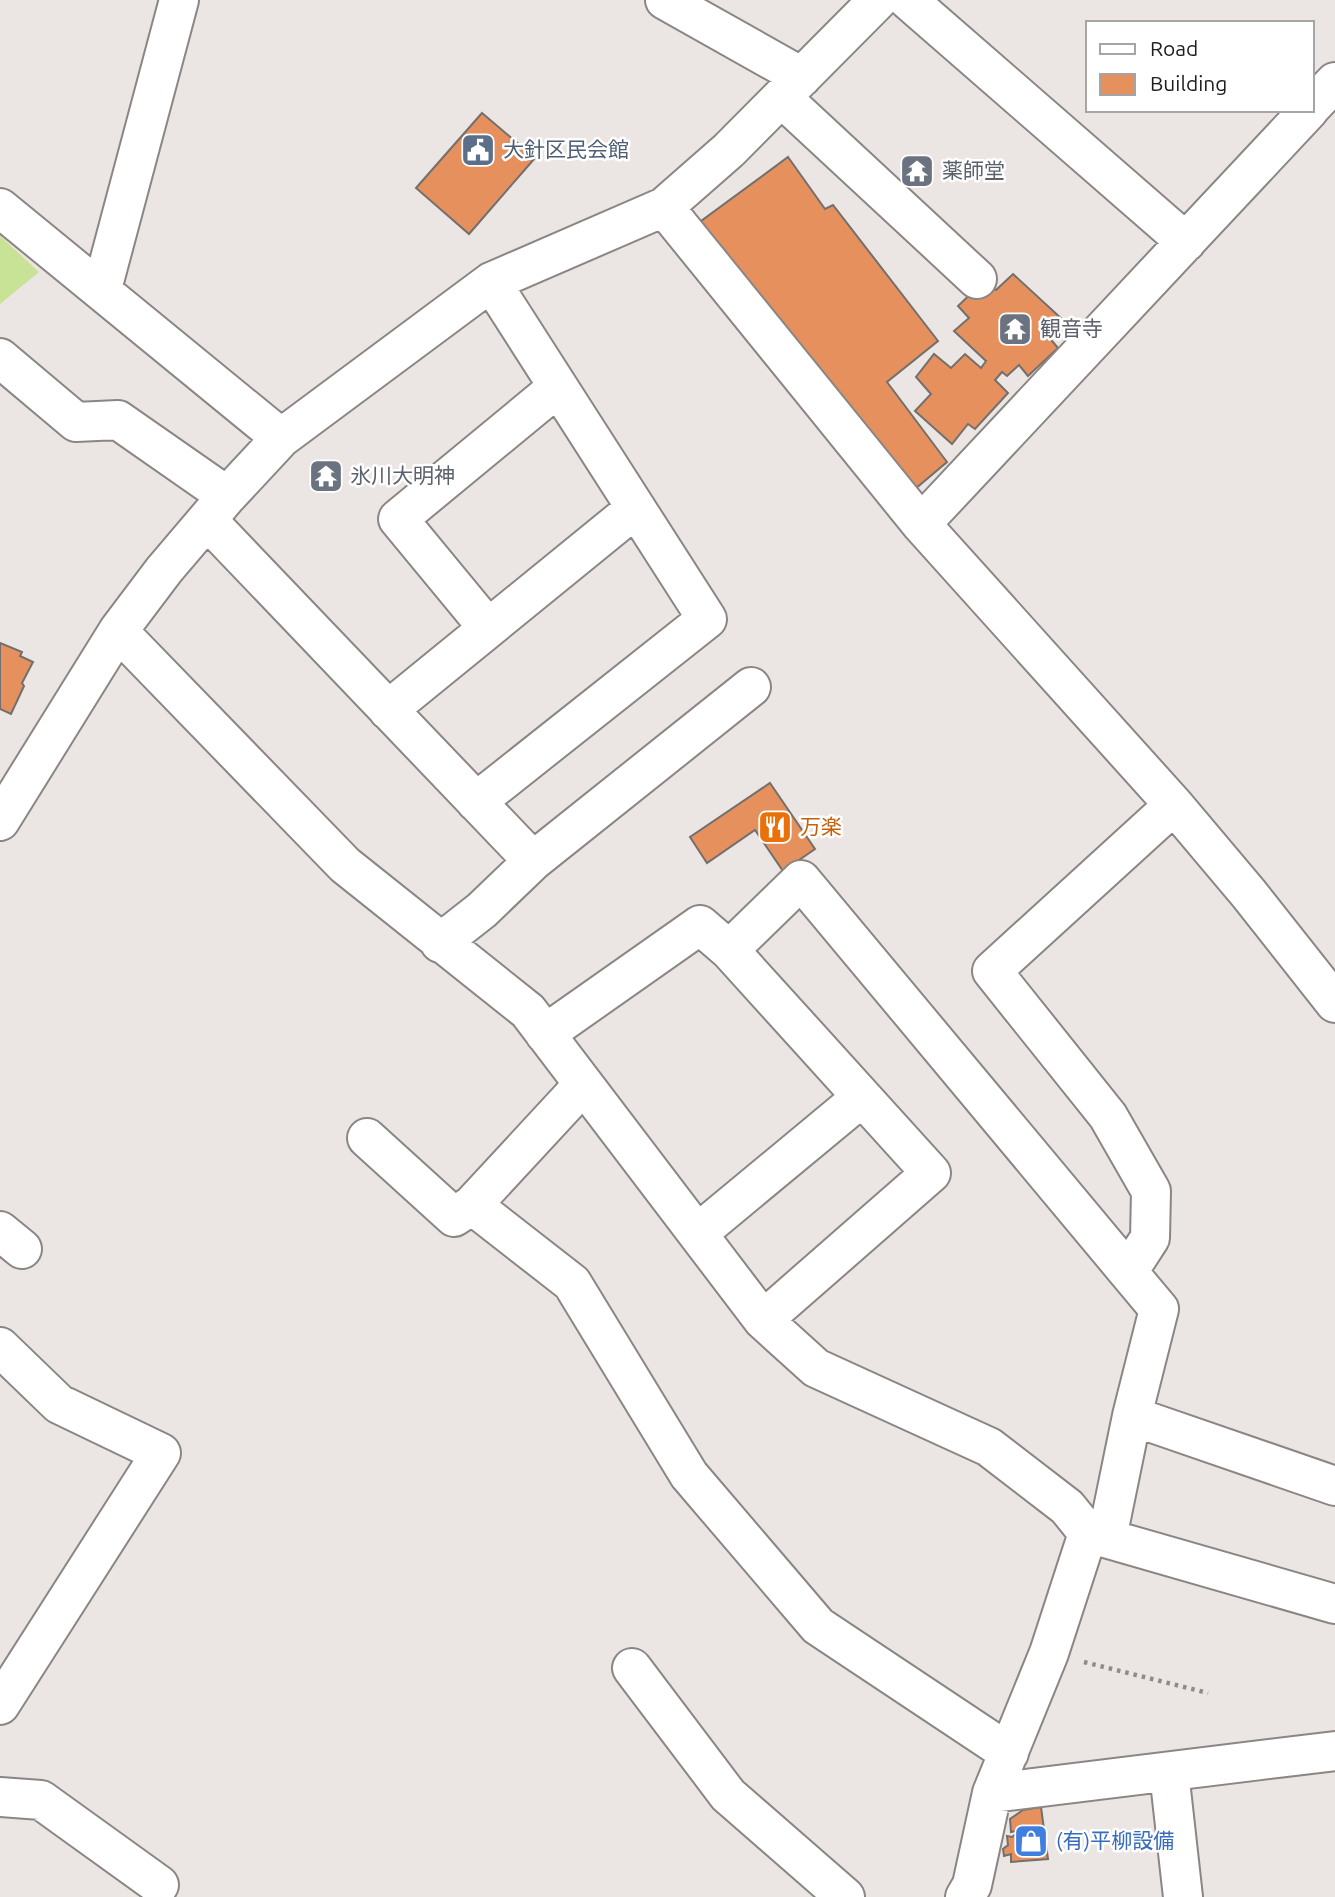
<svg xmlns="http://www.w3.org/2000/svg" width="1335" height="1897" font-family="Ubuntu,'Noto Sans JP',sans-serif">
  <rect width="100%" height="100%" fill="#ebe6e3"/>
  <!-- green -->
  <path fill="#c8e296" d="M0 236 39 272 0 304Z"/>
  <!-- building -->
  <path fill="#e6915d" stroke="#736f6c" stroke-width="2" d="M482 113 535 158 469 234 416 188Z
    M788 157 825 209 833 205 938 341 887 382 947 462 915 489 697 224Z
    M1013 274 1063 320 1047 335 1058 348 1028 376 1019 365 1007 376 1002 372 995 380 1008 393 975 429 968 424 952 444 915 411 931 394 916 377 934 354 951 368 965 354 981 368 986 361 954 331 969 318 958 306 983 282 996 290Z
    M0 643 22 652 20 656 33 662 22 683 24 686 11 714 0 709Z
    M770 783 815 849 783 871 755 830 707 863 690 837Z
    M1041 1807 1048 1859 1011 1862V1854L1004 1856 1003 1849 1008 1845 1007 1836 1012 1837 1016 1834V1831L1011 1832 1010 1819 1023 1810Z"/>
  <g fill="none" stroke-linecap="round" stroke-linejoin="round">
    <!-- minor casing -->
    <g stroke="#8b8684" stroke-width="42">
      <path id="minor" d="M665 0 802 77
        M908 0 1186 242
        M782 98 977 279
        M1312 106 1335 82
        M664 207 921 524 1174 805 1249 894 1335 1003
        M0 208 281 438
        M102 289 179 0
        M0 358 76 422 118 420 227 496
        M208 521 533 861
        M921 524 1309 110
        M488 628 398 519 558 387
        M118 631 345 865 528 1011 763 1320 816 1368 989 1447 1067 1507 1088 1533 1335 1604
        M388 710 636 508
        M476 802 707 619 491 282
        M0 821 118 631 164 570 227 496 281 438 491 282 664 207 729 150 878 0
        M440 943 482 910 533 861 751 687
        M545 1034 700 925 729 950
        M367 1138 454 1217 472 1205 583 1085
        M472 1205 572 1283 689 1475 818 1626 1009 1753
        M0 1231 22 1249
        M698 1233 862 1097
        M763 1320 931 1173 729 950 801 880 1128 1272
        M0 1347 59 1404 161 1453 0 1705
        M1132 1416 1335 1486
        M1107 1538 1132 1416 1159 1309 1128 1272 1150 1238 1151 1191 1108 1116 992 971 1174 805
        M632 1668 728 1795 845 1897
        M1169 1772 1183 1897
        M992 1793 1335 1751
        M0 1797 41 1800 159 1885
        M965 1897 972 1885 992 1793 1049 1653 1088 1533"/>
    </g>
    <!-- path -->
    <path stroke="#8e8b89" stroke-width="4.5" stroke-dasharray="3.5 5" stroke-linecap="butt" d="M1084 1662 1208 1693"/>
    <!-- minor -->
    <use href="#minor" stroke="#fff" stroke-width="38"/>
  </g>
  <!-- icons -->
  <defs>
    <g id="civic-square" transform="scale(1.75)"><rect x="-9" y="-9" width="18" height="18" rx="4" fill="#5c6f8a" stroke="#fff"/><path d="M-.6-6.5H3V-4.5H.6V-3L4-1V1h2V6H-6V1h2V-1L-.6-3ZM-1.2 2.5V6h2.4V2.5Z" fill="#fff"/></g>
    <g id="temple-square" transform="scale(1.75)"><rect x="-9" y="-9" width="18" height="18" rx="4" fill="#6b7280" stroke="#fff"/><path d="M0-6L5-2H3V0L6.5 2.5H4V6H1.5V3h-3V6H-4V2.5H-6.5L-3 0V-2H-5Z" fill="#fff"/></g>
    <g id="restaurant-square" transform="scale(1.75)"><rect x="-9" y="-9" width="18" height="18" rx="4" fill="#e8710a" stroke="#fff"/><path d="M-5-6h1v4h1v-4h1v4h1v-4h1v5L-1.5 .5V6h-2V.5L-5-1ZM5-6V6H3V1.5H1.5Q1.5-4 5-6Z" fill="#fff"/></g>
    <g id="shop-square" transform="scale(1.75)"><rect x="-9" y="-9" width="18" height="18" rx="4" fill="#3f7fe0" stroke="#fff"/><path d="M-5-2.5h2.3a2.7 3.5 0 0 1 5.4 0H5L5.5 6h-11ZM-1.5-2.5h3a1.5 2.3 0 0 0-3 0Z" fill="#fff"/></g>
  </defs>
  <g fill-rule="evenodd">
    <use href="#civic-square" x="478" y="150"/>
    <use href="#temple-square" x="917" y="171"/>
    <use href="#temple-square" x="1015" y="329"/>
    <use href="#temple-square" x="326" y="476"/>
    <use href="#restaurant-square" x="775" y="827"/>
    <use href="#shop-square" x="1031" y="1841"/>
  </g>
  <g text-anchor="middle" stroke-width="5" stroke-linejoin="round" paint-order="stroke">
    <!-- service labels -->
    <g font-size="21" fill="#4e5e75" stroke="#fff" text-anchor="start">
      <text x="503" y="157">大針区民会館</text>
    </g>
    <!-- worship labels -->
    <g font-size="21" fill="#5b616d" stroke="#fff" text-anchor="start">
      <text x="942" y="178">薬師堂</text>
      <text x="1040" y="336">観音寺</text>
      <text x="350" y="483">氷川大明神</text>
    </g>
    <!-- food labels -->
    <g font-size="21" fill="#c56008" stroke="#fff" text-anchor="start">
      <text x="800" y="834">万楽</text>
    </g>
    <!-- shop labels -->
    <g font-size="21" fill="#366cbe" stroke="#fff" text-anchor="start">
      <text x="1056" y="1848">(有)平柳設備</text>
    </g>
  </g>
  <!-- legend -->
  <rect x="1086" y="21" width="228" height="91" fill="#ffffff" stroke="#a6a5a5" stroke-width="2"/>
  <rect x="1100" y="44" width="35" height="10" fill="#ffffff" stroke="#a6a5a5" stroke-width="2"/>
  <text x="1150" y="56" font-size="21" fill="#201e1d">Road</text>
  <rect x="1100" y="74" width="35" height="21" fill="#e6915d" stroke="#a6a5a5" stroke-width="2"/>
  <text x="1150" y="91" font-size="21" fill="#201e1d">Building</text>
</svg>
